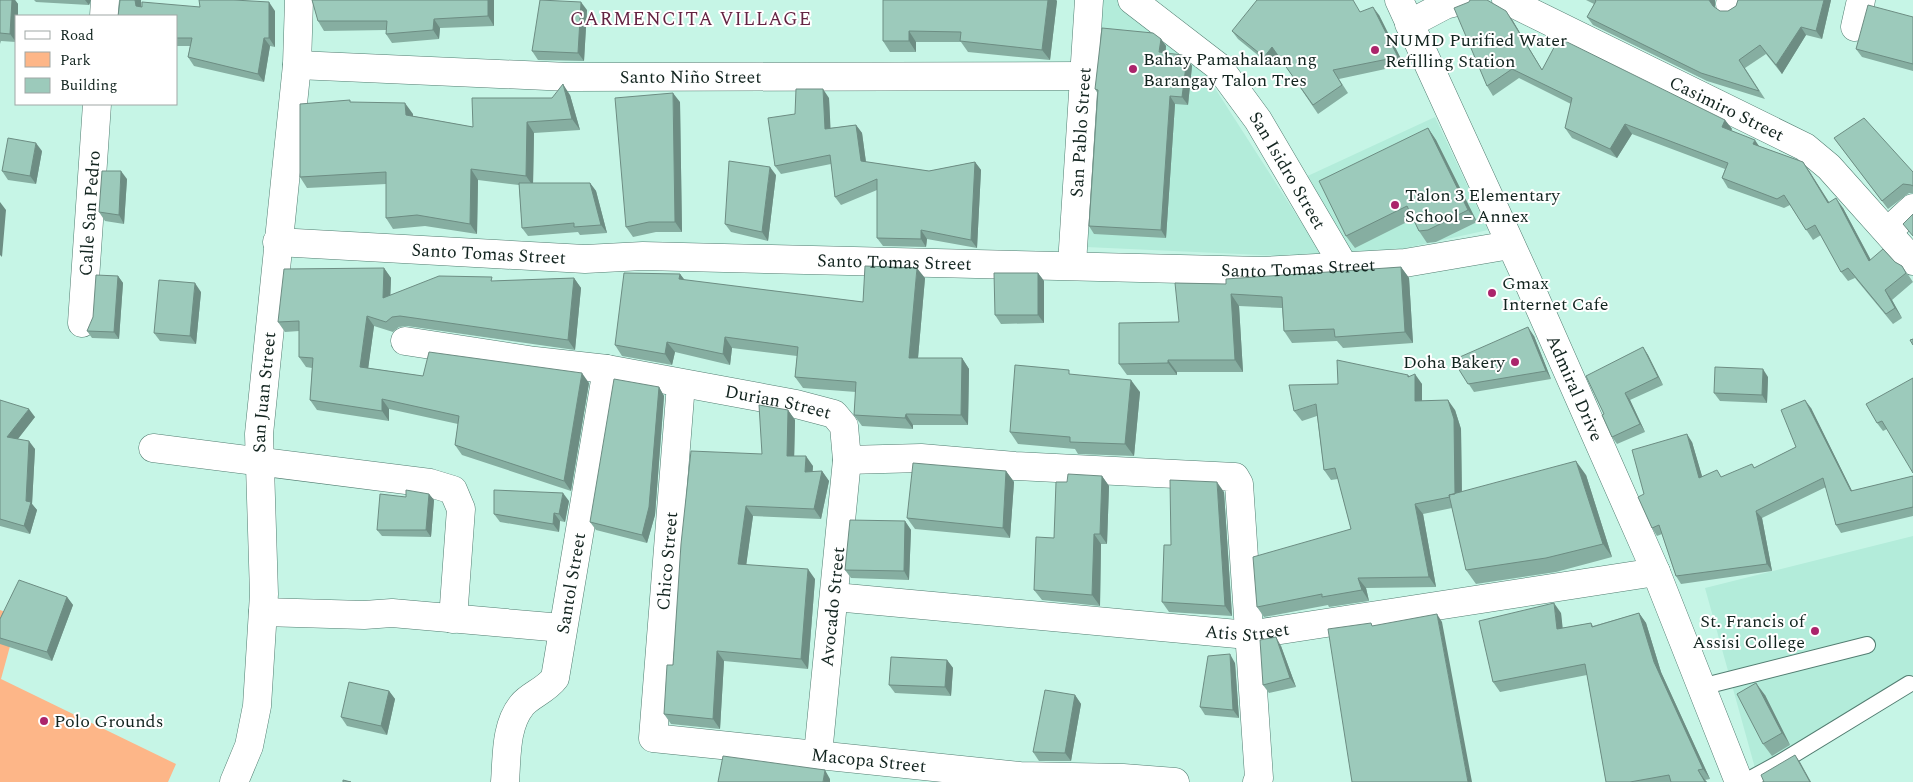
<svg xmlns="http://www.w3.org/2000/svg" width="1913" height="782" font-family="Spectral,serif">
  <rect width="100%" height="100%" fill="#c6f5e6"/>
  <!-- built -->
  <path fill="#b3ecda" d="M1097 0H1121L1193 54 1324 258 1086 247Z
    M1435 117 1488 230 1347 261 1299 180Z
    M1913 536V675L1755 768 1705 588Z"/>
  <!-- green -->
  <path fill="#fdb688" d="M0 610 18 617 1 679 176 764 168 782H0Z"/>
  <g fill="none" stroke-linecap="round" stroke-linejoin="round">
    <!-- service casing -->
    <g stroke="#527d71" stroke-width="18">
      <path id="service" d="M1701 687 1867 645
        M1745 782 1778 764 1909 684"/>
    </g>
    <!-- minor casing -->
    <g stroke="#527d71" stroke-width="29">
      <g id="minor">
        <path id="s1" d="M1132 0 1219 67 1258 120 1345 268"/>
        <path id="s2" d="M1399 0 1529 284 1656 572 1739 782"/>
        <path id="s3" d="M1506 0 1805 147 1829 167 1913 261"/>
        <path d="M1730 4 1731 0"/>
        <path d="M104 16 105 0"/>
        <path d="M1409 24 1445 5 1465 0"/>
        <path d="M1855 27 1861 0"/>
        <path id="s4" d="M297 65 569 77 1084 76"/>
        <path d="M1888 231 1913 208"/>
        <path id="s5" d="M277 242 585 259 643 256 1263 271 1405 263 1510 245"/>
        <path id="s6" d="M1072 264 1089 0"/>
        <path id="s7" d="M82 323 97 104"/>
        <path id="s8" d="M405 341 535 361 607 369 796 404 834 414 844 426 847 460 921 458 1015 466 1235 477 1239 484 1259 778 1257 782"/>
        <path id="s9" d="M681 384 653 738 1020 776 1123 778 1175 782"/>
        <path d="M153 448 430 483 453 490 461 509 453 619"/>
        <path id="s10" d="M835 597 1248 635 1656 572"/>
        <path d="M263 612 364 615 392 613 562 628"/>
        <path id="s11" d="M818 754 847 460"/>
        <path id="s12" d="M234 782 249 746 257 706 264 594 259 434 297 65 299 0"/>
        <path id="s13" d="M505 782C507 757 505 726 522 705 530 695 545 691 555 678L607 369"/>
      </g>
    </g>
    <!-- service -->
    <use href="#service" stroke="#fff" stroke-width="16"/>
    <!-- minor -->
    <use href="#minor" stroke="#fff" stroke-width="28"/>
  </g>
  <!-- wall -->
  <path fill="#86aea1" d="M0 0H15L18 4 16 16V42L1 41 0 44Z
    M34 0H91L89 5 36 2Z
    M120 0H141V7H200L275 11V47L270 46 264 82 194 66 188 57 190 46H176V16H118Z
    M312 0H494V26L440 28 439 39 392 43 386 34V30L324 31 318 21Z
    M883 0H1056L1057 1 1050 60 968 52 961 42H916V52H890L883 41Z
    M1586 0H1715V8L1720 11H1728L1736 6 1738 0H1831L1822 39 1806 35 1782 74 1766 54 1745 68 1765 99 1707 81 1593 25 1587 17 1594 4Z
    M1469 2H1491L1513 21 1542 70 1725 120 1732 129 1731 130 1759 146 1803 162 1829 202 1843 208 1871 260 1895 262 1902 266 1909 276 1913 282 1892 300 1902 318 1893 324 1855 278 1848 281 1841 272 1821 235 1813 240 1790 205 1784 208 1728 188 1722 178 1725 169 1632 134 1617 158 1572 138 1565 128 1571 104 1519 78 1493 96 1487 86Z
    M587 10 584 61 538 60 532 51Z
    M1361 12 1379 15 1404 65 1339 79 1348 93 1318 114 1278 55 1270 65 1238 39 1232 31Z
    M1913 17V71L1862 57 1856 49Z
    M1161 39 1166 46 1165 53 1187 58 1192 66 1188 105 1175 104 1166 238 1094 234 1089 226 1098 94 1095 89Z
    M570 95 580 130 534 133 533 183H590L596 191 607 233 580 235 578 232 528 236 522 228 519 185 478 180 477 234 425 226 393 229 386 218V184L307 188 300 177 351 102 413 114V116L473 127 552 98Z
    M829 98 830 128 856 125 862 133 866 162 929 171 975 162 981 170 977 248 927 239 926 247 883 246 877 238V190L841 205 835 197 831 164 781 174 775 166 795 114Z
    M680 102 682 232H656L633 237 626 227Z
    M1428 128 1436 140 1477 222 1436 242 1427 243 1419 231 1413 219 1355 248 1346 236Z
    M1834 138 1913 172V193H1909L1888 209Z
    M42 151 36 184 8 180 2 171Z
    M776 175 768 241 731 232 725 224Z
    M127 179 124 224 105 221 99 212Z
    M1401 267 1409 278 1413 343 1343 348 1337 341 1292 343 1284 331 1282 308 1239 306 1243 372H1177V375H1127L1119 364 1179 322 1226 284Z
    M384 268 391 278 390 295 494 281 574 278 581 288 575 350 407 326 399 327 393 332 374 326 368 368 423 376 589 383 571 491 462 455 455 445 458 424 389 409V421L317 410 310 400 312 368 306 367 299 357V331L285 332 278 322Z
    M1038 273 1044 281V323L1001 324 995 315Z
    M680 274 684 280 863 302 925 278 918 358H962L969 369 968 425H913V429L862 426 854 415 856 392 803 388 795 377 797 356 732 348 730 365 675 352 672 365 622 356 615 345Z
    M118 276 123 283 119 339 92 338 87 331Z
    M201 292 196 344 160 341 154 333Z
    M1534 336 1551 379 1474 392 1453 360Z
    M1643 347 1648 355 1663 385 1630 400 1645 432 1617 444 1612 437 1604 414Z
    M1073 375 1140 392 1134 456 1078 454 1075 449 1018 444 1010 432Z
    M1409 376 1422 384V401L1455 410 1461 429 1462 492 1586 475 1612 557 1556 572 1476 584 1466 570 1452 508 1423 514 1436 587 1366 588 1369 601 1329 607 1328 605 1264 617 1257 607 1351 529 1338 479 1331 480 1324 470 1317 416 1302 421 1294 411Z
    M1768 377 1767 403 1720 401 1714 393Z
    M1913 378 1887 429 1883 431 1877 423Z
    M659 387 664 396 655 515 647 543 596 530 590 522Z
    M0 400 35 417 18 439 35 449 32 504 37 510 30 534 0 526Z
    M1811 408 1852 491 1913 476V516L1841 533 1836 525 1826 487 1762 518 1772 571 1681 584 1676 576 1662 534 1657 536 1652 528 1644 494 1692 442 1702 477H1722L1754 468 1796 447Z
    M788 410 795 420 794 456 813 466 812 472 822 471 829 481 821 519 753 516 746 565 815 579 808 669 724 661 720 729 671 724 664 714 673 665 762 454Z
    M1006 471 1014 482 1010 538 915 529 907 518Z
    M1102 476 1109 486 1107 544H1101L1100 606 1042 600 1034 590 1054 538 1067 482Z
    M1224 492 1232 616 1169 612 1162 602 1171 545Z
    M429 494 434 500 431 537 382 536 377 530 406 497Z
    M569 501 565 522 560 521 559 532 500 522 494 514Z
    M905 521 911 530 909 580 851 578 845 570Z
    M67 597 73 605 52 661 0 644V619Z
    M1561 613 1562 628 1591 623 1593 626 1639 613 1646 623 1661 672 1710 779 1705 780 1707 782H1606L1587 675 1500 692 1493 682Z
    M1281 646 1296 687 1269 693 1263 685Z
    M947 660 953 668 951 696 895 693 889 685Z
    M1235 663 1239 718 1205 715 1200 707Z
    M389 691 395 699 387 735 347 726 341 717Z
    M1075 695 1081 704 1071 761H1039L1033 752Z
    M1765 695 1790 745 1772 756 1763 744Z"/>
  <!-- shaded-wall -->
  <path fill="#6d8d83" d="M12 0H15L18 4V16H16V42L10 34Z
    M85 0H91L89 5Z
    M135 0H141L142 15 136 6Z
    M488 0H494V26L488 16Z
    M1048 0H1056L1057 1 1050 60 1042 50Z
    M1709 0H1715V9Z
    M1824 0H1831L1822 39 1816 31Z
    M269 2 275 11V47L269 38Z
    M581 2 587 10 584 61 578 53Z
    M1373 7 1379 15 1404 65 1398 57Z
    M1506 11 1513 21 1548 80 1542 70Z
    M434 19 440 28 439 39 433 30Z
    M1801 27 1806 35 1782 74 1776 65Z
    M909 31 916 42V52L909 41Z
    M264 38 270 46 264 82 258 74Z
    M1161 39 1166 46 1165 60 1159 52Z
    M1272 47 1278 55 1270 65 1264 57Z
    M1187 58 1192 66 1188 105 1182 97Z
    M563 84 570 95 580 130 572 119Z
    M823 89 829 98 831 137 825 129Z
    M673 93 680 102 682 232 675 222Z
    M1170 96 1175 104 1166 238 1161 230Z
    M405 103 413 114V126L406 115Z
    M1725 120 1732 129 1728 136 1722 127Z
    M527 122 534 133 533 186 526 176Z
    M1625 124 1632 134 1617 158 1610 149Z
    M856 125 862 133 867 170 861 161Z
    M1428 128 1436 140 1477 222 1468 210Z
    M1755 140 1761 149 1753 144Z
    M36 143 42 151 36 184 30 176Z
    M975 162 981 170 977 248 971 240Z
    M1803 162 1810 172 1835 212 1828 203Z
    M770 167 776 175 768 241 762 232Z
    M471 169 478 180 477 234 470 224Z
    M121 171 127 179 124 224 119 215Z
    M590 183 596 191 607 233 601 225Z
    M1836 198 1843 208 1876 270 1869 261Z
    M0 202 6 210 2 257 0 255Z
    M921 230 927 239 926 247 921 239Z
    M1401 267 1409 278 1413 343 1405 332Z
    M384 268 391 278 390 308 383 298Z
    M917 268 925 278 917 369 909 358Z
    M1038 273 1044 281V323L1038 315Z
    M680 274 688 284 679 279Z
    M118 276 123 283 119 339 114 332Z
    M574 278 581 288 575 350 568 340Z
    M195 283 201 292 196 344 190 336Z
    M1885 290 1892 300 1902 318 1895 308Z
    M1231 294 1239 306 1243 372 1235 360Z
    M367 316 374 326 367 377 360 367Z
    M1528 327 1534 336 1551 379 1546 371Z
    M725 337 732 348 730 365 723 354Z
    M667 342 675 352 672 365 665 354Z
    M1643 347 1648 355 1663 385 1658 377Z
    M962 358 969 369 968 425 961 415Z
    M1168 360 1177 372V375L1168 363Z
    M1763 369 1768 377 1767 403 1762 395Z
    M582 373 589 383 571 491 564 481Z
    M1415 374 1422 384V411L1415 401 1408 377V375L1415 384Z
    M1131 380 1140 392 1134 456 1125 444Z
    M659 387 664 396 655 515 647 543 642 535Z
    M1625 393 1630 400 1645 432 1640 424Z
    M382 399 389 409V421L382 411Z
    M1448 400 1455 410 1461 429 1462 506 1455 496Z
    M1805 400 1811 408 1856 499 1851 491Z
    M29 409 35 417 13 445 7 437Z
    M788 410 795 420 794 465 787 456Z
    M906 414 913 425V429L905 418Z
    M1687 434 1692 442 1705 486 1699 478Z
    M29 441 35 449 32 504 37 510 30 534 24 526 26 501Z
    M806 456 813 466 812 482 805 472Z
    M1576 461 1586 475 1612 557 1603 544Z
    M822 471 829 481 821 519 814 509Z
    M1006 471 1014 482 1010 538 1003 528Z
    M1102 476 1109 486 1107 544 1100 534Z
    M1217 482 1224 492 1232 616 1225 606Z
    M563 493 569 501 565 522 559 514Z
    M429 494 434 500 431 537 426 530Z
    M1415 504 1423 514 1436 587 1429 577Z
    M746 506 753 516 745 574 738 564Z
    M1756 511 1762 518 1772 571 1767 564Z
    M554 513 560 521 559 532 553 524Z
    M905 521 911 530 909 580 904 571Z
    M1094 534 1101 544 1100 606 1092 595Z
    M808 569 815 579 808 669 801 659Z
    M1358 578 1366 588 1369 601 1362 590Z
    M67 597 73 605 52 661 47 652Z
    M1554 603 1561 613 1564 639 1557 629Z
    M1639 613 1646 623 1661 672 1710 779 1703 769 1654 662Z
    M1437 614 1442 622 1472 782H1468Z
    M1276 637 1281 646 1296 687 1290 678Z
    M717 651 724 661 720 729 713 719Z
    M1230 654 1235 663 1239 718 1233 710Z
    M947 660 953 668 951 696 945 687Z
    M1756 683 1765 695 1790 745 1782 733Z
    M389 691 395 699 387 735 381 726Z
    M1075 695 1081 704 1071 761 1065 753Z
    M1795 755 1800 762 1811 782H1810Z
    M825 770 830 779V782H823Z
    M1698 770 1705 780 1707 782H1705Z"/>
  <!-- building -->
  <path fill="#9ccabb" stroke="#6d8d83" d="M0 0H12L10 34 0 33Z
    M120 0H135L136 6 142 7V2L200 7 199 0H234L269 2V38H264L258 74 188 57 192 38H176V16H118Z
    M312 0H488V16L434 19 433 30 386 34 387 21H318Z
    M540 0 581 2 578 53 532 51Z
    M883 0H1048L1042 50 960 41 961 32 909 31V41H883Z
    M1257 0H1353L1360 12 1373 7 1398 57 1333 70 1342 85 1313 105 1272 47 1264 57 1232 31Z
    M1470 0H1487L1506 11 1542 70 1559 38 1725 120 1722 127 1755 140 1753 144 1803 162 1828 203 1836 198 1869 261 1883 249 1895 262 1902 266 1906 273 1885 290 1895 308 1886 314 1848 268 1841 272 1815 225 1806 230 1784 195 1777 199 1722 178 1728 163 1625 124 1610 149 1565 128 1572 98 1512 69 1487 86 1454 8 1469 2Z
    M1595 0H1709L1713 6 1720 11H1728L1736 6 1738 0H1824L1816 31 1801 27 1776 65 1760 45 1739 60 1759 91 1701 73 1587 17 1596 1Z
    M1868 5 1913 17V64L1856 49Z
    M1102 28 1153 33 1161 39 1159 52 1182 55 1187 58 1182 97 1170 96 1161 230 1089 226 1098 90 1095 89Z
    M563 84 572 119 527 122 526 176 471 169 470 224 417 215 386 218V172L300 177V104L350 100V102L405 103 406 115 473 127 472 98H552Z
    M796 89H823L825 129 856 125 861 161 929 171 975 162 971 240 921 230V239L877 238V179L835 197 830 155 775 166 768 118 795 114Z
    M673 93 675 222H649L626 227 615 98Z
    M1864 118 1913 172V186L1911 185 1903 184 1882 201 1834 138Z
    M1428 128 1468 210 1428 230 1419 231 1407 206 1346 236 1319 181Z
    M8 138 36 143 30 176 2 171Z
    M729 161 770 167 762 232 725 224Z
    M102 171H121L119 215 99 212Z
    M519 183H590L601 225 574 227V223L522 228Z
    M1913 214V236L1903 224Z
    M865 266 917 268 909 358H962L961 415 906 414 905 418 854 415 856 382 795 377 798 347 725 337 723 354 667 342 665 354 615 345 624 273 680 274 679 279 863 302Z
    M1401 267 1405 332 1335 337 1334 329 1284 331 1282 297 1231 294 1235 360H1168V363L1119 364V323L1179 322 1175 283 1226 284V279Z
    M384 268 383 298 439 276 492 277 491 281 574 278 568 340 400 316 392 317 386 322 367 316 360 367 423 376 429 352 582 373 564 481 455 445 459 416 382 399V411L310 400 313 358 299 357V321L278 322 284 269Z
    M994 273H1038V315H995Z
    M96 275 118 276 114 332 87 331 93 317Z
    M159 280 195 283 190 336 154 333Z
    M1528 327 1546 371 1468 384 1453 360Z
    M1913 339V345L1910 340Z
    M1643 347 1658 377 1625 393 1640 424 1612 437 1602 415 1604 414 1586 376Z
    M1337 360 1408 375V377L1415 374V401L1448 400 1454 419 1455 494 1449 495 1450 497 1415 504 1429 577 1358 578 1362 590 1322 597V594L1257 607 1253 557 1351 529 1335 468 1324 470 1316 404 1294 411 1289 385 1338 384Z
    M1015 365 1069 370V374L1131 380 1125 444 1070 442V437L1010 432Z
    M1715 367 1763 369 1762 395 1714 393Z
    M1913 378V473L1882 421 1877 423 1866 404Z
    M614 379 659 387 649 507 642 535 590 522Z
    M0 400 29 409 7 437 29 441 26 501 31 502 24 526 0 519Z
    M1805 400 1851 491 1913 476V507L1836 525 1823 478 1756 511 1767 564 1676 576 1659 525 1652 528 1638 497 1644 494 1632 450 1687 434 1699 478 1717 470 1721 477 1752 464 1754 468 1796 447 1781 410Z
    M759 405 788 410 787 456H806L805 472 822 471 814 509 746 506 738 564 808 569 801 659 717 651 713 719 664 714 667 665H673L681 544 691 451 762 454Z
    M1576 461 1603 544 1546 558 1466 570 1449 495Z
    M913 463 1006 471 1003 528 907 518Z
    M1068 474 1102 476 1100 534H1094L1092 595 1034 590 1036 537 1054 538 1056 482H1067Z
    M1170 480 1217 482 1225 606 1162 602 1164 545H1171Z
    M406 490 429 494 426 530H377L380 494 406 497Z
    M494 490 563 493 559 514 554 513 553 524 494 514Z
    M850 520 905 521 904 571 845 570Z
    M19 580 67 597 47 652 0 638V619Z
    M1554 603 1557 629 1591 623 1592 627 1639 613 1654 662 1703 769 1698 770 1705 782H1671L1669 775 1630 782H1606L1585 664 1493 682 1479 621Z
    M1437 614 1468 782H1352L1328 629 1371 623 1372 626Z
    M1276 637 1290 678 1263 685 1260 640Z
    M1230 654 1233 710 1200 707 1208 656Z
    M891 657 947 660 945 687 889 685Z
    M349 682 389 691 381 726 341 717Z
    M1756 683 1782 733 1763 744 1737 694Z
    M1045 690 1075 695 1065 753 1033 752Z
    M1795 755 1810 782H1764L1761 775Z
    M723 756 825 770 823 782H718Z
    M343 780 351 782H343Z"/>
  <!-- markers -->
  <g fill="#ab246b" stroke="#fff" stroke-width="2">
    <circle cx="1375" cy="50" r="5"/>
    <circle cx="1133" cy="69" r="5"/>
    <circle cx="1395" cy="205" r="5"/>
    <circle cx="1492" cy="293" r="5"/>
    <circle cx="1515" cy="362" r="5"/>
    <circle cx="1815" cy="631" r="5"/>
    <circle cx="44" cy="721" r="5"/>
  </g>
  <g text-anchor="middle" stroke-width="4" stroke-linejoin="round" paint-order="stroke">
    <!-- poi labels -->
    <g font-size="18" fill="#12241f" stroke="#fff" text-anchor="start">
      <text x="1385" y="46">NUMD Purified Water<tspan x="1385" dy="21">Refilling Station</tspan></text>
      <text x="1143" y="65">Bahay Pamahalaan ng<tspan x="1143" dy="21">Barangay Talon Tres</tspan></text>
      <text x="1405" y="201">Talon 3 Elementary<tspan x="1405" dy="21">School – Annex</tspan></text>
      <text x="1502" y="289">Gmax<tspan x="1502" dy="21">Internet Cafe</tspan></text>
      <text x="1505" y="368" text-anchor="end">Doha Bakery</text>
      <text x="1805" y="627" text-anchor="end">St. Francis of<tspan x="1805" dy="21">Assisi College</tspan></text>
      <text x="54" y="727">Polo Grounds</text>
    </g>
    <!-- street labels -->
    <g font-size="18" fill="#12241f" stroke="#fff">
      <text dy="6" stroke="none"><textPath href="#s4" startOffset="394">Santo Niño Street</textPath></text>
      <text dy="6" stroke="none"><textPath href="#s3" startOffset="246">Casimiro Street</textPath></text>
      <text dy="6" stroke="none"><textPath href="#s6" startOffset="132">San Pablo Street</textPath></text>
      <text dy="6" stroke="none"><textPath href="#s1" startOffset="234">San Isidro Street</textPath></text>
      <text dy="6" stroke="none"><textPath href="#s7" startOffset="110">Calle San Pedro</textPath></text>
      <text dy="6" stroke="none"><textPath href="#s5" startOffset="212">Santo Tomas Street</textPath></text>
      <text dy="6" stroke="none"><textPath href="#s5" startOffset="618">Santo Tomas Street</textPath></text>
      <text dy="6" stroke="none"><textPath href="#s5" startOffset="1022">Santo Tomas Street</textPath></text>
      <text dy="6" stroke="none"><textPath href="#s2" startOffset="426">Admiral Drive</textPath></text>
      <text dy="6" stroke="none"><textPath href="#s12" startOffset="394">San Juan Street</textPath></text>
      <text dy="6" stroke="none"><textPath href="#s8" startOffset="378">Durian Street</textPath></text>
      <text transform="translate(667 561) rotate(-85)" y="6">Chico Street</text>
      <text dy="6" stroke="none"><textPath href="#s13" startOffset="219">Santol Street</textPath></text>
      <text dy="6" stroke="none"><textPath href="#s11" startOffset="148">Avocado Street</textPath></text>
      <text dy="6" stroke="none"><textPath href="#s10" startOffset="414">Atis Street</textPath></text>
      <text dy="6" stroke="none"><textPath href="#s9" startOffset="572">Macopa Street</textPath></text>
    </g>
    <!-- neighbourhood labels -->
    <g font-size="19" letter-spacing="1" fill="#642342" stroke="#fff">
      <text x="691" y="25">CARMENCITA VILLAGE</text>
    </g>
  </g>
  <!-- legend -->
  <rect x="15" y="15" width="162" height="90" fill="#ffffff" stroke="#a0a7a5"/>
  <rect x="25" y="31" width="25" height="8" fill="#ffffff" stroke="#a0a7a5"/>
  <text x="60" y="40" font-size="15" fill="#12241f">Road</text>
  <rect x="25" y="52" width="25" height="15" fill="#fdb688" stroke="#a0a7a5"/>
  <text x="60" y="65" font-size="15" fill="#12241f">Park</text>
  <rect x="25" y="78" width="25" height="15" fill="#9ccabb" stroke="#a0a7a5"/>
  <text x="60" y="90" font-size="15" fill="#12241f">Building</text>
</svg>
